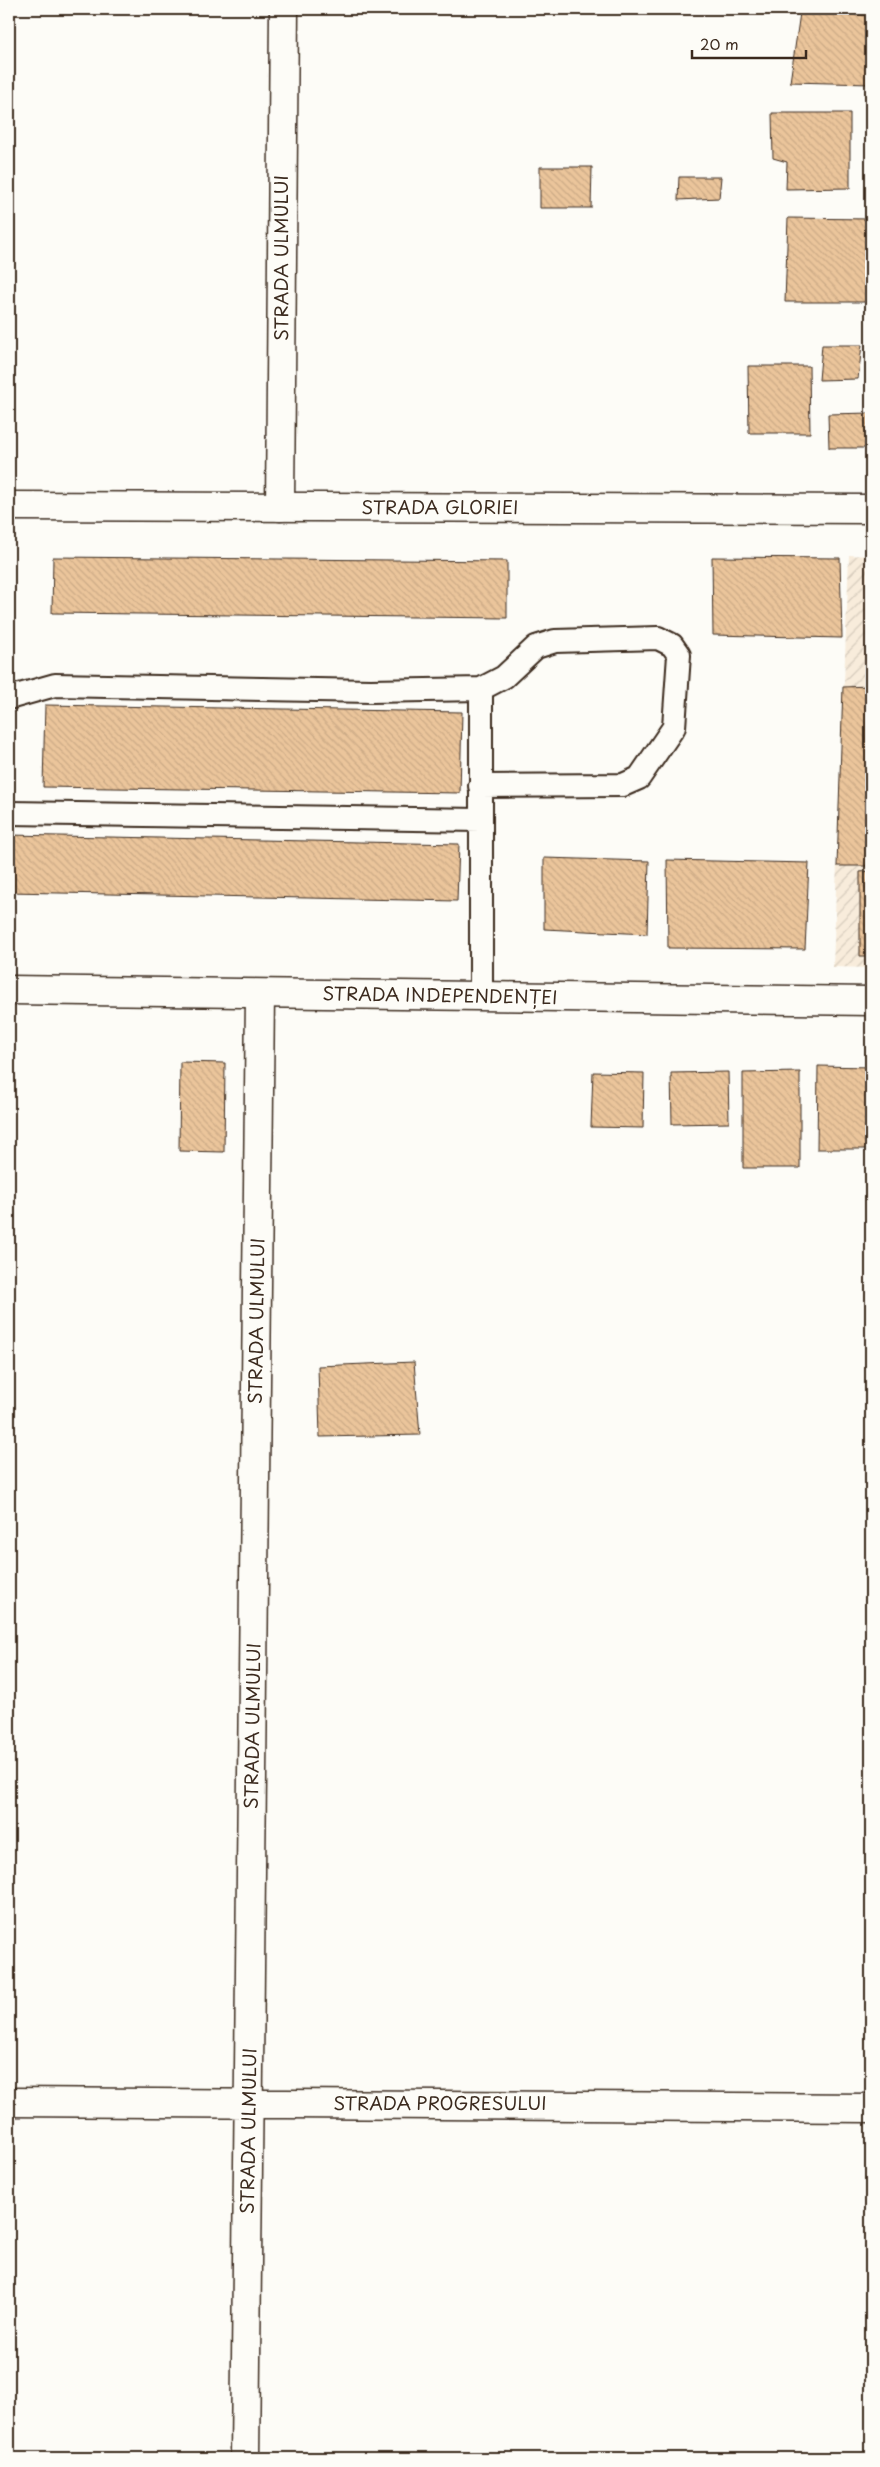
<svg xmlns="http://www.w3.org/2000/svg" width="880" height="2467" font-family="'Playpen Sans',sans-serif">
  <defs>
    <pattern id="industrial-furrows" width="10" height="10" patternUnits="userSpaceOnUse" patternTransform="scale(1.25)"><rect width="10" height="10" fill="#f8ecdb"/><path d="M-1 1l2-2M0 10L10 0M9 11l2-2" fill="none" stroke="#d6cbbc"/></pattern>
    <pattern id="building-back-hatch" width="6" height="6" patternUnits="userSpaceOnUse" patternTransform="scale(1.25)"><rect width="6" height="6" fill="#ebc59b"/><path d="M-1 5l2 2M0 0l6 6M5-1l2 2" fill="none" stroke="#caa985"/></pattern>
  </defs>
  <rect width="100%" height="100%" fill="#fdfcf7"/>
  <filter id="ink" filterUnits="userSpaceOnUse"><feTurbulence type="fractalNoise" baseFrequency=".02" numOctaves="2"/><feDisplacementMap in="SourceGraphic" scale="10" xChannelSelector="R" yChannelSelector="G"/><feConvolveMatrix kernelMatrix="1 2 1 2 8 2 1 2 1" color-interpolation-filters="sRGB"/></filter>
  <g filter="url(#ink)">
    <!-- industrial -->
    <path fill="url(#industrial-furrows)" d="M849 555 871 556V968L833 967Z"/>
    <!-- building -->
    <path fill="url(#building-back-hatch)" stroke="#3b2a1e" d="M800 13 871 15V84L790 82Z
      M772 113H850V188L786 189 787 162 773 158Z
      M540 167H592L591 208H540Z
      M679 177H721L719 198 678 200Z
      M788 218 869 219 866 302H785Z
      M822 345H862L858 379 819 380Z
      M748 366H809L810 433H749Z
      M871 413V448H829L828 414Z
      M53 557 507 561V618L52 613Z
      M712 557 840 558 842 638 713 635Z
      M871 686V866H837L843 687Z
      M45 705 462 712 460 793 43 787Z
      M9 835 459 844 457 901 9 892Z
      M544 858 649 861 647 934 544 929Z
      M667 860 809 863 805 949 668 948Z
      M871 871V956H860V872Z
      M180 1062 225 1063 224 1152 179 1151Z
      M818 1066 871 1067V1149H817Z
      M593 1072 644 1073 643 1128 591 1127Z
      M728 1072 729 1123 672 1124 671 1073Z
      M800 1072V1168H743V1073Z
      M414 1362 420 1435 320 1437 318 1366Z"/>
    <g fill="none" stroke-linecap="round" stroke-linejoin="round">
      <!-- service casing -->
      <g stroke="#3b2a1e" stroke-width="26">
        <path id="service" d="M9 698 55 685 371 691 481 689 504 677 536 647 555 641 658 638 672 645 679 655 674 727 639 778 623 785 480 786
          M9 813 480 820
          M481 996V689"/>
      </g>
      <!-- minor casing -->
      <g stroke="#3b2a1e" stroke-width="31">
        <path id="minor" d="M280 507 284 9
          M9 2102 871 2108
          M245 2458 260 994"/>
      </g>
      <!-- tertiary casing -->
      <g stroke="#3b2a1e" stroke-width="31">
        <path id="tertiary" d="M9 506 871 509
          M9 990 871 1001"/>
      </g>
      <!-- service -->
      <use href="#service" stroke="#fdfcf7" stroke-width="22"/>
      <!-- minor -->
      <use href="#minor" stroke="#fdfcf7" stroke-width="28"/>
      <!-- tertiary -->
      <use href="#tertiary" stroke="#fdfcf7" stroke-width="28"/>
    </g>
  </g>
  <g text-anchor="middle" stroke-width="4.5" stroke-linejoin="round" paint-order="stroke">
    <!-- street labels -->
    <g font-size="18" fill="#3b2a1e" stroke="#fdfcf7">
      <text transform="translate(282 258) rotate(-90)" y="6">STRADA ULMULUI</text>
      <text x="440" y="514">STRADA GLORIEI</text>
      <text transform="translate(440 996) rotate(1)" y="6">STRADA INDEPENDENȚEI</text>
      <text transform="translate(257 1321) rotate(-89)" y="6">STRADA ULMULUI</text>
      <text transform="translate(253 1726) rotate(-89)" y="6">STRADA ULMULUI</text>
      <text x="440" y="2110">STRADA PROGRESULUI</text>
      <text transform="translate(249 2131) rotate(-89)" y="6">STRADA ULMULUI</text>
    </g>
  </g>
  <!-- margin -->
  <rect width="880" height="2467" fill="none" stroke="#fdfcf7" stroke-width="30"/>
  <rect x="15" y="15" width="850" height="2437" fill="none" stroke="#3b2a1e" stroke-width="2" filter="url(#ink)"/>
  <!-- scale -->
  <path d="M692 50v8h114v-8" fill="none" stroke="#3b2a1e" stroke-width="2.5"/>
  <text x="700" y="50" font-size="15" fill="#3b2a1e" stroke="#fdfcf7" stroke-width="4" paint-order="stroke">20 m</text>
</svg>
